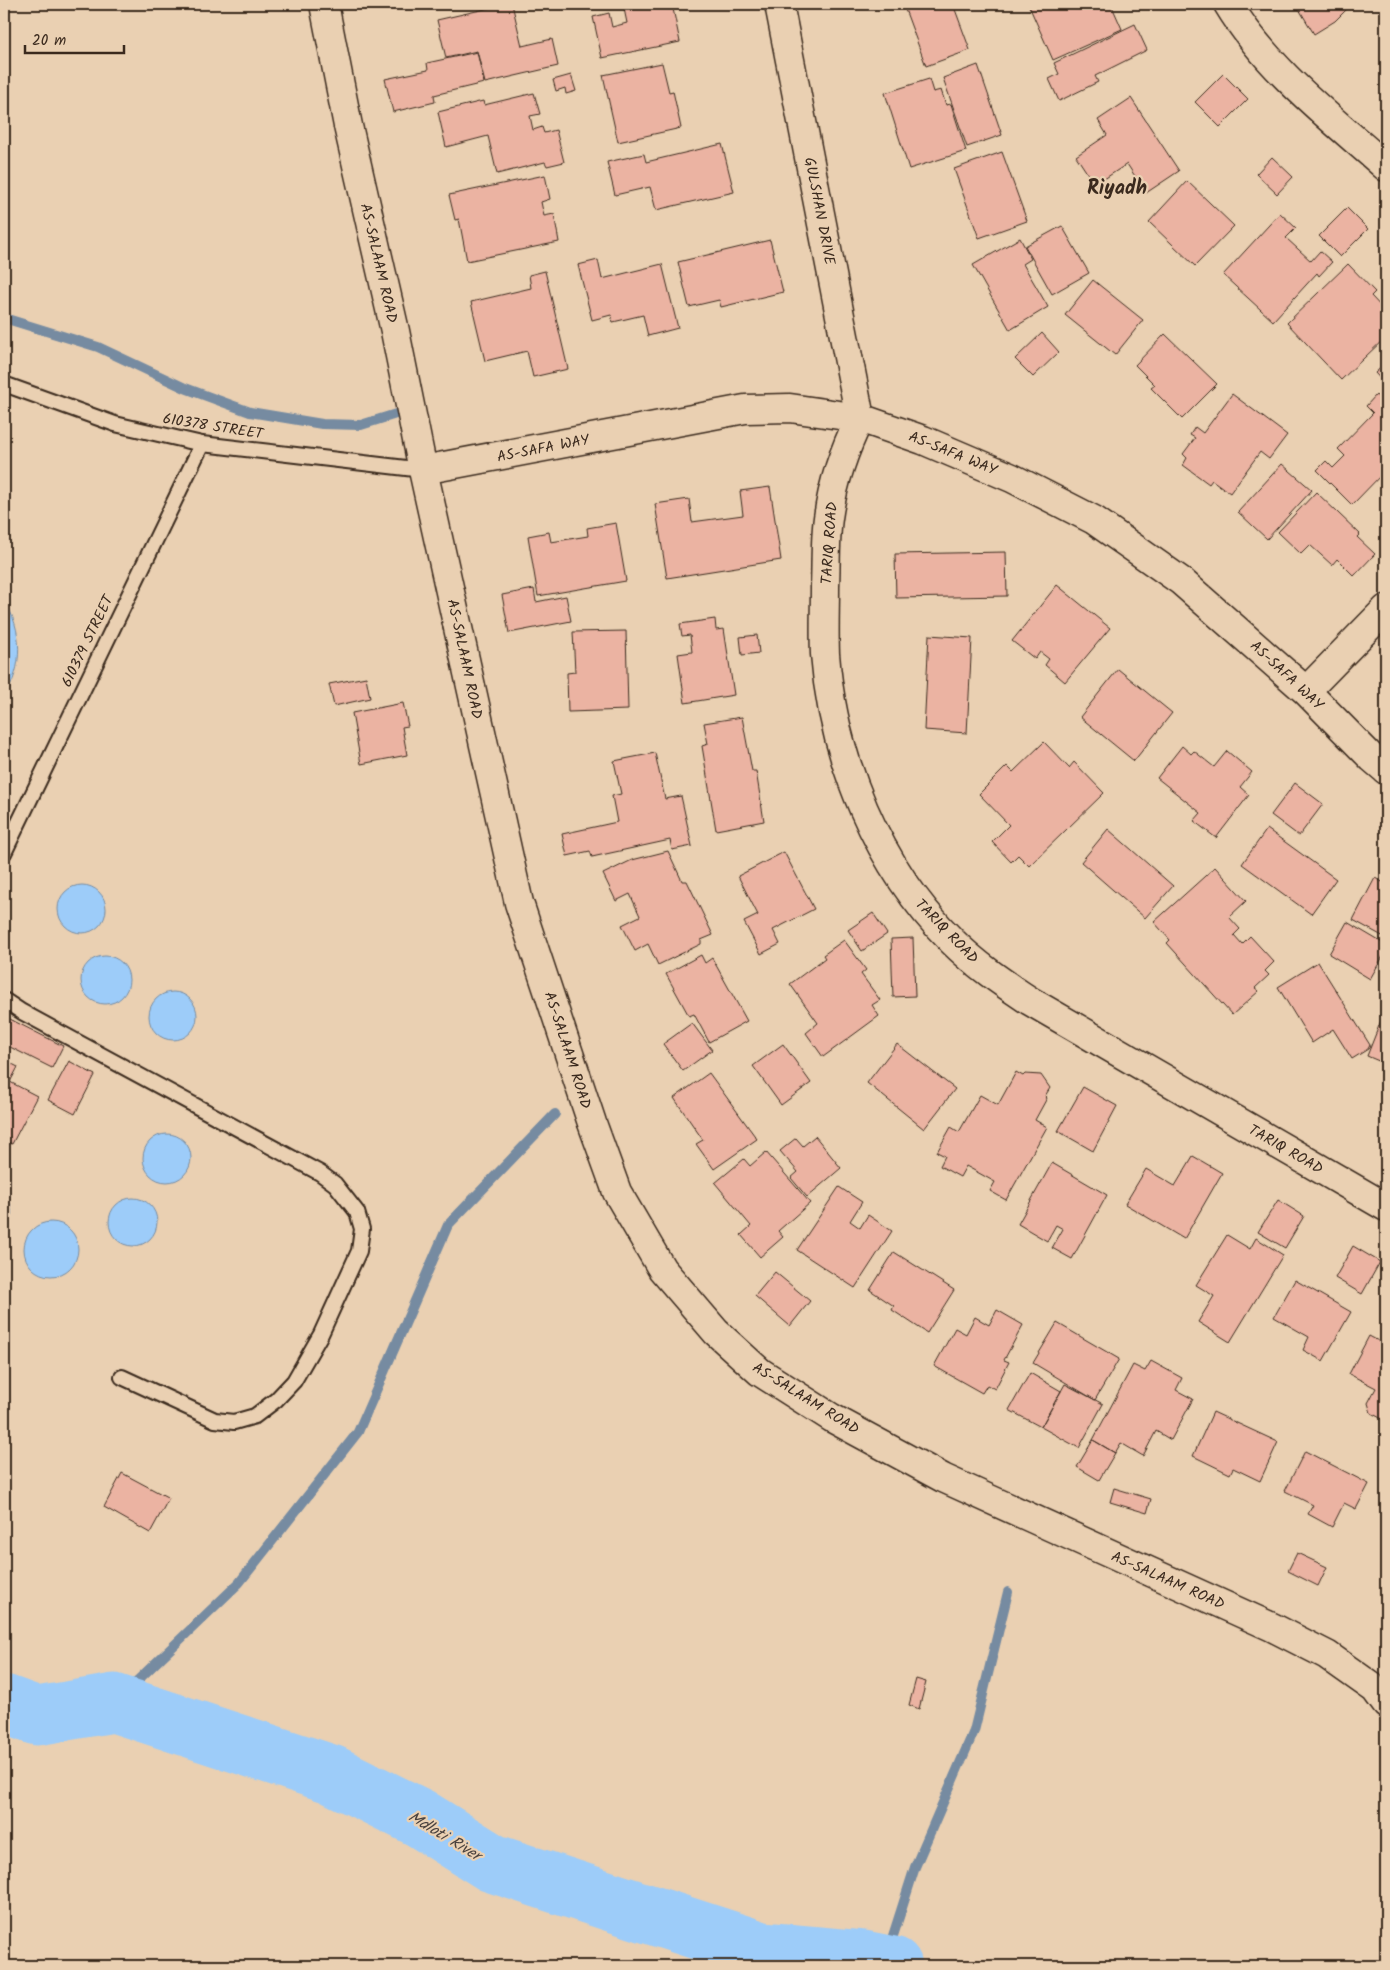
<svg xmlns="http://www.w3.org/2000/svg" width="1390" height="1970" font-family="Kalam,sans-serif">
  <rect width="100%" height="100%" fill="#ead0b2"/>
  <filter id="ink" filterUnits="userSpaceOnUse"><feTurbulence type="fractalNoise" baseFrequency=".02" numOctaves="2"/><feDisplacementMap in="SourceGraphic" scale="10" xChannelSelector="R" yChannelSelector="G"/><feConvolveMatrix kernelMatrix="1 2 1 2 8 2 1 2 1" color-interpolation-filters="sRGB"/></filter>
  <g filter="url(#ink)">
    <!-- water -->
    <path fill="#9dccf9" stroke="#768ba1" d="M4 600C23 630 24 667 4 697Z
      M58 909a24 24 0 1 1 48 0a24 24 0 1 1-48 0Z
      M81 980a24 24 0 1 1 48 0a24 24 0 1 1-48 0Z
      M149 1016a24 24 0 1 1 48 0a24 24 0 1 1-48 0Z
      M143 1158a24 24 0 1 1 48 0a24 24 0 1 1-48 0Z
      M4 1192C13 1204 15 1221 4 1233Z
      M109 1222a24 24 0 1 1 48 0a24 24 0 1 1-48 0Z
      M24 1249a27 27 0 1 1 54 0a27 27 0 1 1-54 0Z"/>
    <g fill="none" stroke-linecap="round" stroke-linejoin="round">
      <!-- stream -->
      <path stroke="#768ba1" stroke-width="10" d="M4 318 98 347 185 388 250 412 322 424 361 425 396 414
        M114 1703 239 1583 358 1432 448 1225 555 1114
        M884 1964 915 1867 974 1731 1008 1592"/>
      <!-- river -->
      <path stroke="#9dccf9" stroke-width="59" d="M4 1704 37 1716 114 1703 331 1774 420 1818 492 1863 762 1951 863 1960 893 1966"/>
    </g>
    <!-- building -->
    <path fill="#ebb3a2" stroke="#3b2a1e" d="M507 4H512L522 46 552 39 558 66 485 83 477 51 446 58 437 20Z
      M623 4H672L680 42 602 58 593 17 609 13 612 27 627 23Z
      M903 4H953L970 50 926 66Z
      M1034 4H1111L1122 29 1053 60 1029 6Z
      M1296 4H1352L1335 21 1314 34Z
      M1135 24 1147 50 1095 76 1098 82 1059 101 1049 79 1059 74 1054 63Z
      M477 52 484 83 434 95 435 102 393 112 385 79 428 70 427 63Z
      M662 63 669 92 673 91 681 128 618 142 603 75Z
      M978 65 1002 135 967 147 943 78Z
      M1223 74 1248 99 1220 127 1195 102Z
      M571 75 576 91 566 94 565 88 556 91 553 80Z
      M929 79 933 92 941 90 946 105 951 104 966 151 909 169 885 93Z
      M534 93 540 114 530 116 533 130 542 127 544 133 556 130 564 162 547 166 545 162 497 174 488 136 446 147 438 112 483 101 484 105Z
      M1131 98 1179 171 1146 193 1127 164 1095 185 1076 156 1107 135 1098 120Z
      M722 144 734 192 656 210 650 187 615 195 607 162 644 154 646 162Z
      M1002 152 1027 221 979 238 954 169Z
      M1272 157 1293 177 1277 194 1256 174Z
      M545 175 550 199 541 202 544 216 554 214 559 242 467 261 459 219 455 220 449 195Z
      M1187 181 1234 226 1195 266 1149 222Z
      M1347 208 1368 229 1340 257 1319 236Z
      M1280 213 1296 228 1286 238 1311 261 1320 251 1332 262 1319 276 1317 273 1273 321 1223 275Z
      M1062 226 1089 273 1052 294 1025 246Z
      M1020 238 1031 259 1023 264 1048 307 1010 330 973 265Z
      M770 240 783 292 721 307 719 300 689 307 678 262Z
      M598 260 602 279 662 264 678 328 648 336 643 315 613 322 611 315 592 320 578 265Z
      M1348 264 1375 292 1371 296 1386 312V337L1341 380 1287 323Z
      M545 271 568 369 533 377 527 351 485 361 471 302 531 288 529 275Z
      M1093 280 1143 320 1115 355 1065 315Z
      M1042 333 1059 352 1033 377 1015 359Z
      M1165 334 1217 384 1182 419 1151 388 1155 385 1135 365Z
      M1386 363V385L1375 373Z
      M1232 394 1287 435 1269 459 1260 452 1230 493 1212 480 1209 484 1183 465 1187 458 1183 454 1195 438 1190 435 1195 427 1203 433Z
      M1376 395 1386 405V470L1352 505 1317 470 1326 461 1333 468 1345 456 1338 449 1373 413 1366 406Z
      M1282 464 1312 490 1267 539 1238 512Z
      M770 487 781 560 667 578 655 504 689 499 692 522 743 515 740 491Z
      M1316 492 1360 534 1357 537 1375 554 1354 576 1337 559 1332 565 1310 545 1301 554 1278 532Z
      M616 523 626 581 538 596 528 536 549 532 551 542 588 536 587 528Z
      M1006 552 1007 596 896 598 895 554Z
      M1057 585 1110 628 1065 682 1045 665 1049 659 1040 652 1035 659 1012 641Z
      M534 589 536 602 566 596 571 621 509 633 502 595Z
      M715 619 716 630 724 629 734 695 685 703 678 654 692 652 690 635 682 636 680 624Z
      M626 631 628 710 568 712 567 673 575 672 573 632Z
      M757 635 759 653 742 655 740 637Z
      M929 635 972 638 967 733 924 730Z
      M1118 669 1172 713 1134 761 1080 717Z
      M366 677 370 698 334 706 329 684Z
      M403 703 408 726 402 727 407 755 361 764 352 713Z
      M742 717 752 771H756L764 821 716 830 702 746 708 744 704 723Z
      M1044 742 1069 768 1074 762 1104 793 1029 866 1018 855 1011 862 992 842 1009 825 979 794 1007 766 1013 772Z
      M1182 746 1191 754 1194 751 1214 767 1227 751 1252 772 1240 787 1249 795 1216 838 1194 821 1201 813 1157 778Z
      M655 753 665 799 681 796 692 846 672 850 670 840 592 857 590 851 567 856 562 834 617 822 612 796 621 794 614 761Z
      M1295 783 1323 804 1299 836 1271 815Z
      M1108 829 1173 886 1145 918 1081 862Z
      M1267 829 1336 879 1311 914 1242 864Z
      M668 851 682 881H687L713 935 701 940V944L658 965 648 944 635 951 622 925 640 916 630 894 616 901 603 874 632 860Z
      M784 852 814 909 773 930 780 944 761 954 744 922 758 915 738 876Z
      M1215 867 1246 901 1229 917 1240 929 1234 935 1242 944 1250 936 1274 962 1265 971 1269 975 1255 988 1259 991 1232 1015 1167 943 1170 940 1154 922Z
      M1375 878 1386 884V938L1353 920Z
      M873 913 887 934 862 951 848 930Z
      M1347 922 1386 945V951L1370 979 1329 954Z
      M913 938 915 996 893 997 891 939Z
      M844 940 866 970 861 974 880 1000 872 1005 879 1016 823 1057 806 1033 818 1023 790 984 825 958 823 955Z
      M701 955 705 963 712 958 747 1021 709 1042 694 1014 689 1016 666 974Z
      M1318 962 1370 1045 1368 1049 1352 1059 1333 1029 1312 1043 1278 987Z
      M1386 1008V1064L1367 1056Z
      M4 1016 63 1046 52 1068 4 1044Z
      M692 1023 712 1050 683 1071 663 1044Z
      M783 1044 811 1083 781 1105 753 1066Z
      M897 1044 955 1089 924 1129 867 1083Z
      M4 1060 18 1067 10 1082 37 1096 12 1144 4 1140Z
      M69 1061 95 1075 75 1114 48 1100Z
      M1016 1072 1023 1076 1025 1074 1041 1075 1050 1088 1045 1096 1047 1098 1035 1120 1047 1127 1006 1200 990 1191 995 1182 966 1166 960 1177 940 1166 945 1156 937 1152 951 1127 959 1132 980 1095 998 1105Z
      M709 1073 757 1139 714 1169 696 1144 703 1140 674 1098Z
      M1083 1087 1117 1106 1093 1151 1058 1131Z
      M815 1136 841 1168 807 1197 791 1178 798 1172 780 1151 796 1138 803 1146Z
      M766 1152 810 1203 778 1231 783 1237 760 1257 741 1235 751 1226 715 1183 744 1159 750 1166Z
      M1193 1156 1222 1173 1184 1239 1125 1204 1146 1169 1175 1186Z
      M1052 1163 1107 1195 1072 1259 1052 1248 1063 1229 1056 1225 1047 1241 1018 1224Z
      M839 1187 862 1202 850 1221 860 1228 868 1215 892 1231 855 1288 797 1250Z
      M1278 1200 1304 1216 1285 1248 1258 1232Z
      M1227 1235 1250 1249 1256 1238 1283 1255 1230 1342 1198 1322 1214 1296 1196 1285Z
      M1353 1246 1380 1262 1362 1294 1335 1278Z
      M894 1252 954 1290 927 1333 892 1310 894 1306 870 1290Z
      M775 1272 810 1301 790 1326 755 1296Z
      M1295 1280 1351 1312 1323 1361 1303 1350 1309 1337 1274 1317Z
      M997 1310 1023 1325 1004 1360 1009 1362 995 1389 987 1385 982 1393 934 1366 955 1328 966 1334 975 1317 989 1325Z
      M1057 1323 1119 1359 1095 1400 1033 1363Z
      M1369 1336 1386 1345V1421L1371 1413 1368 1403 1376 1388 1349 1374Z
      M1151 1361 1182 1378 1176 1390 1193 1399 1171 1440 1156 1431 1143 1456 1121 1443 1115 1453 1093 1440 1133 1365 1145 1371Z
      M1030 1373 1061 1391 1041 1427 1009 1410Z
      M1065 1384 1103 1404 1079 1448 1041 1427Z
      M1213 1412 1278 1442 1260 1481 1233 1468 1230 1474 1193 1456Z
      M1093 1440 1115 1453 1099 1480 1077 1467Z
      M1305 1451 1369 1484 1356 1509 1344 1503 1332 1527 1308 1514 1313 1505 1285 1491Z
      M122 1473 169 1498 150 1533 104 1507Z
      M1114 1488 1151 1499 1147 1513 1110 1502Z
      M1297 1553 1327 1567 1318 1586 1288 1571Z
      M916 1679 926 1682 919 1709 909 1705Z"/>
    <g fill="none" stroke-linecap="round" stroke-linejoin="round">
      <!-- lane casing -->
      <g stroke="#3b2a1e" stroke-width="18">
        <path id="lane" d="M4 384 115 424 202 444 423 470
          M4 853 202 444
          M4 1000 22 1012 320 1173 335 1184 357 1212 362 1229 359 1251 321 1334 294 1381 276 1400 255 1416 234 1422 215 1420 122 1377"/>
      </g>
      <!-- street casing -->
      <g stroke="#3b2a1e" stroke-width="31">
        <path id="street" d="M324 4 348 126 395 331 423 470 519 903 592 1123 617 1192 662 1269 716 1332 760 1372 832 1418 943 1478 1272 1627 1327 1655 1375 1689 1386 1704
          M779 4 860 418C844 450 833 482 828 518 825 540 826 564 825 586 825 608 824 631 825 654 833 759 878 867 952 941 976 965 1003 983 1030 1001L1386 1207
          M1228 4C1267 69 1330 117 1386 167
          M423 470 745 409 790 408 860 418 923 440 1012 478 1094 520 1181 581 1306 691 1372 758 1386 770
          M1306 691 1386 609"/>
      </g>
      <!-- lane -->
      <use href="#lane" stroke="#ead0b2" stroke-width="14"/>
      <!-- street -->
      <use href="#street" stroke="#ead0b2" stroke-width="28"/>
    </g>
  </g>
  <g text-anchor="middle" stroke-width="4.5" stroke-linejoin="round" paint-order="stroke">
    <!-- street labels -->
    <g font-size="15" fill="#3b2a1e" stroke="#ead0b2">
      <text transform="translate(820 211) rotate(79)" y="5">GULSHAN DRIVE</text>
      <text transform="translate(379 263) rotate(77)" y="5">AS-SALAAM ROAD</text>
      <text transform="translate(213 426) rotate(9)" y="5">610378 STREET</text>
      <text transform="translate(543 448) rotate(-11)" y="5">AS-SAFA WAY</text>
      <text transform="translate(953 453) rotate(22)" y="5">AS-SAFA WAY</text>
      <text transform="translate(829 543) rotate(-86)" y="5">TARIQ ROAD</text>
      <text transform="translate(87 641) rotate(-64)" y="5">610379 STREET</text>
      <text transform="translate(465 659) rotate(78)" y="5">AS-SALAAM ROAD</text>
      <text transform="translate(1287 675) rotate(43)" y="5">AS-SAFA WAY</text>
      <text transform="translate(947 931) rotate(46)" y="5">TARIQ ROAD</text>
      <text transform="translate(568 1050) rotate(72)" y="5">AS-SALAAM ROAD</text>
      <text transform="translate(1286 1149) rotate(30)" y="5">TARIQ ROAD</text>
      <text transform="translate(806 1398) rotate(32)" y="5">AS-SALAAM ROAD</text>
      <text transform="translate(1168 1580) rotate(24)" y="5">AS-SALAAM ROAD</text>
    </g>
    <!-- water labels -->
    <g font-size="16" font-style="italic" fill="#4a423f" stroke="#ead0b2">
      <text transform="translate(445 1835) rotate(31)" y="6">Mdloti River</text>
    </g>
    <!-- district labels -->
    <g font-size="20" font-weight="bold" fill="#3b2a1e" stroke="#ead0b2">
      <text x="1117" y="194">Riyadh</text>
    </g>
  </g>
  <!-- margin -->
  <rect width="1390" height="1970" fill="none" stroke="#ead0b2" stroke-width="20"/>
  <rect x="10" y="10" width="1370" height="1950" fill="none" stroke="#3b2a1e" stroke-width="2" filter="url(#ink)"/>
  <!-- scale -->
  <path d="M25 45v8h99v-8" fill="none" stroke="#3b2a1e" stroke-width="2.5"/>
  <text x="32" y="45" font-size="15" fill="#3b2a1e" stroke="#ead0b2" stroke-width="4" paint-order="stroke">20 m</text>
</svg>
